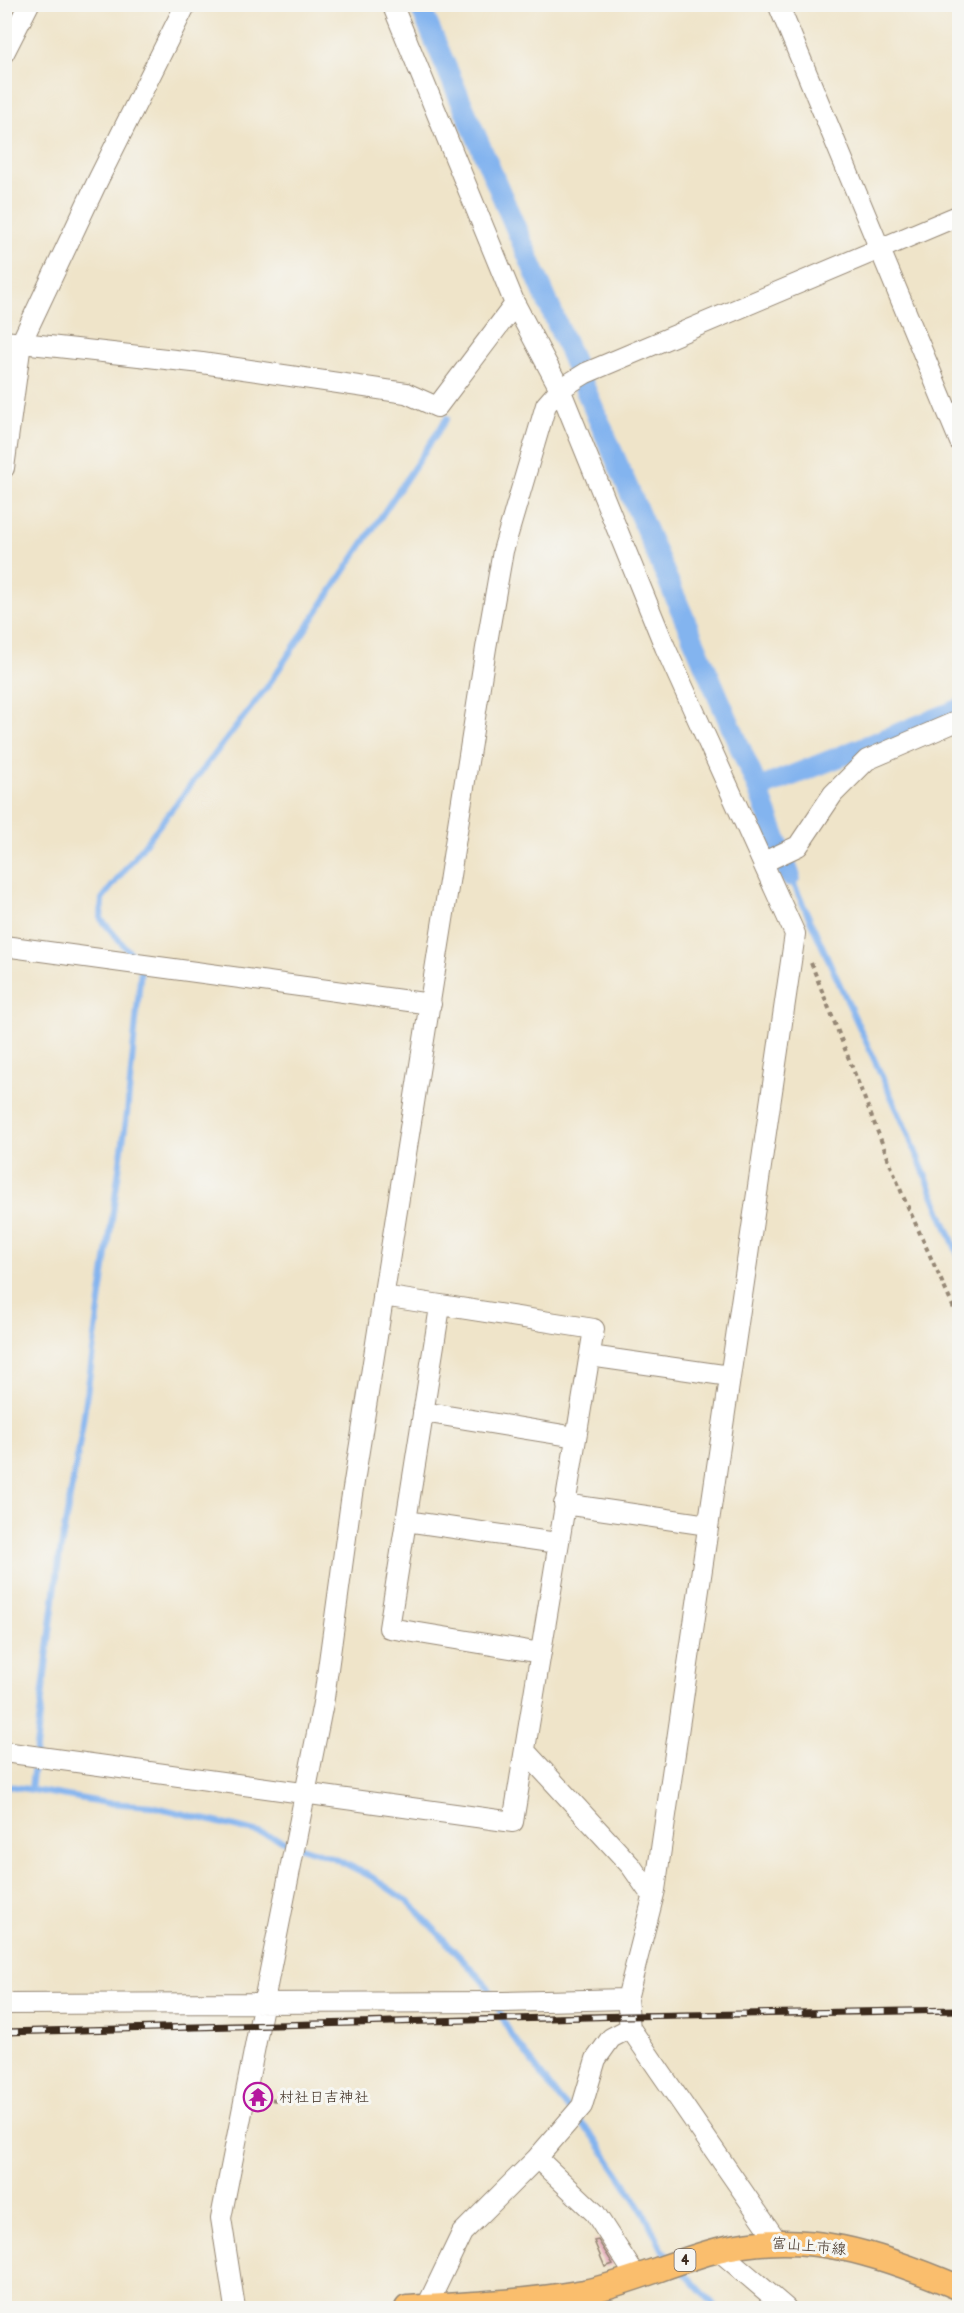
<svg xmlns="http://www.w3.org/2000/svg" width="964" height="2313" font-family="'Balsamiq Sans','Klee One',sans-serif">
  <rect width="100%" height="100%" fill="#f6f6f2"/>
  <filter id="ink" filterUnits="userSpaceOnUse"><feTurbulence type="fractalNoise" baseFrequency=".0167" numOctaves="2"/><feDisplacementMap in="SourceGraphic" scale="12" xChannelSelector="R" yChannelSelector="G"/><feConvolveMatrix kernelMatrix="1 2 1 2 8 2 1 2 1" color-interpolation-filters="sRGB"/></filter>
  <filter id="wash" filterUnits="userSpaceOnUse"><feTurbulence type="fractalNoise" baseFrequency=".008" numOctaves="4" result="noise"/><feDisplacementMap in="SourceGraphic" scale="24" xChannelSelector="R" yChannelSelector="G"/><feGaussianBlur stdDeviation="1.35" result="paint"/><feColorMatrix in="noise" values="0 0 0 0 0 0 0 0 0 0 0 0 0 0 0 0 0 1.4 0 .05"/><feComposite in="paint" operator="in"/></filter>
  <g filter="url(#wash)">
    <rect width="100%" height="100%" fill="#efe4c9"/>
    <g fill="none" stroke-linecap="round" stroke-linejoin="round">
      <!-- stream -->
      <path stroke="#83b4ef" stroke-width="6" d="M790 876 907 1131 960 1259
        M136 960 101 919 102 899 267 687 447 418
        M4 1785 107 1803 152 1806 263 1834 334 1858 372 1877 411 1904 488 1987 510 2033 561 2101 594 2137 643 2211 662 2249 672 2260
        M31 1789 59 1559 81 1435 127 1114 141 968
        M679 2267 717 2308"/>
      <!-- canal -->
      <path stroke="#83b4ef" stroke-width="21" d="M419 4 758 789 790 876
        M758 789 960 709"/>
    </g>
    <g id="blocks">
      <!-- building -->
      <path fill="#e2a2b7" d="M598 2240 613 2264 605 2267 594 2241Z"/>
    </g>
  </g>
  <g filter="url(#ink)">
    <use href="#blocks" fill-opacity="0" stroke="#958774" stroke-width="1.5"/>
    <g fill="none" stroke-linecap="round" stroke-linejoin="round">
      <!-- minor casing -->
      <g stroke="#958774" stroke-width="22">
        <path id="minor" d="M392 4 515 304 560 389 665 647 795 934 655 1890 627 1999 630 2028 777 2241
          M778 4 960 442
          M4 53 29 4
          M4 341 202 363 406 393 437 407 515 304
          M4 468 21 343 98 180 186 4
          M764 862 798 846 833 794 867 760 960 720
          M4 946 431 1004
          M440 1307 389 1628 541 1653
          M590 1356 730 1376
          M423 1412 576 1437
          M564 1504 708 1525
          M406 1521 557 1543
          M525 1751 631 1866 647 1889 655 1890
          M4 1752 513 1822 594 1329 383 1296
          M4 2004 502 2002 627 1999
          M537 2158 582 2106 596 2059 611 2038 630 2028
          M718 2250 786 2308
          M235 2308 221 2218 324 1698 351 1501 486 648 503 551 546 405 560 389 586 373 960 215
          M426 2308 462 2233 537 2158 595 2213 637 2278"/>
      </g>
      <!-- major casing -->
      <g stroke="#958774" stroke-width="27">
        <path id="major" d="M407 2308C466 2305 526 2302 584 2292 630 2283 672 2262 718 2250 805 2228 880 2254 960 2288"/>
      </g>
      <!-- path -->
      <path stroke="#958774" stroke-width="4" stroke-dasharray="4.5 4.5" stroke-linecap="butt" d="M811 963 903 1196 960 1322
        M263 2098 276 2100"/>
      <!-- minor -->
      <use href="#minor" stroke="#fff" stroke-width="20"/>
      <!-- major -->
      <use href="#major" stroke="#fabe6d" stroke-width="24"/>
      <!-- rail casing -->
      <g stroke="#3b2a1e" stroke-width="7">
        <path id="rail" d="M4 2032 628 2016 960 2010"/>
      </g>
      <!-- rail -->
      <use href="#rail" stroke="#f6f6f2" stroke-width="4.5" stroke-dasharray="14" stroke-linecap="butt"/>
    </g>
  </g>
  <!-- icons -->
  <defs>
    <g id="temple-ring" transform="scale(1.5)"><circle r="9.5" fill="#f6f6f2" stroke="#b5179e" stroke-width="1.5"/><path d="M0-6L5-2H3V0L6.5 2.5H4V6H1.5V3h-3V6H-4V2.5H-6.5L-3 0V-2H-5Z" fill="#b5179e"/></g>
  </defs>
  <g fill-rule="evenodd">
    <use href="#temple-ring" x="258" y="2097"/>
  </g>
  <g text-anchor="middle" stroke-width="6" stroke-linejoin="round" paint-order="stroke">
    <!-- shield labels -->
    <rect fill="#f6f6f2" stroke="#73675e" stroke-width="1.5" x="674.5" y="2249" width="21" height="22" rx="4.5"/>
    <g font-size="14" font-weight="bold" fill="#3b2a1e">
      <text x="685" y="2265">4</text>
    </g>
    <!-- poi labels -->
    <g font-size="15" fill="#3b2a1e" stroke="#f6f6f2" text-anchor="start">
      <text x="279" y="2102">村社日吉神社</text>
    </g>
    <!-- street labels -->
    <g font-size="15" fill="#3b2a1e" stroke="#f6f6f2">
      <text transform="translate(809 2246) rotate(5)" y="5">富山上市線</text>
    </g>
  </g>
  <!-- margin -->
  <rect width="964" height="2313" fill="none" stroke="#f6f6f2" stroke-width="24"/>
</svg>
